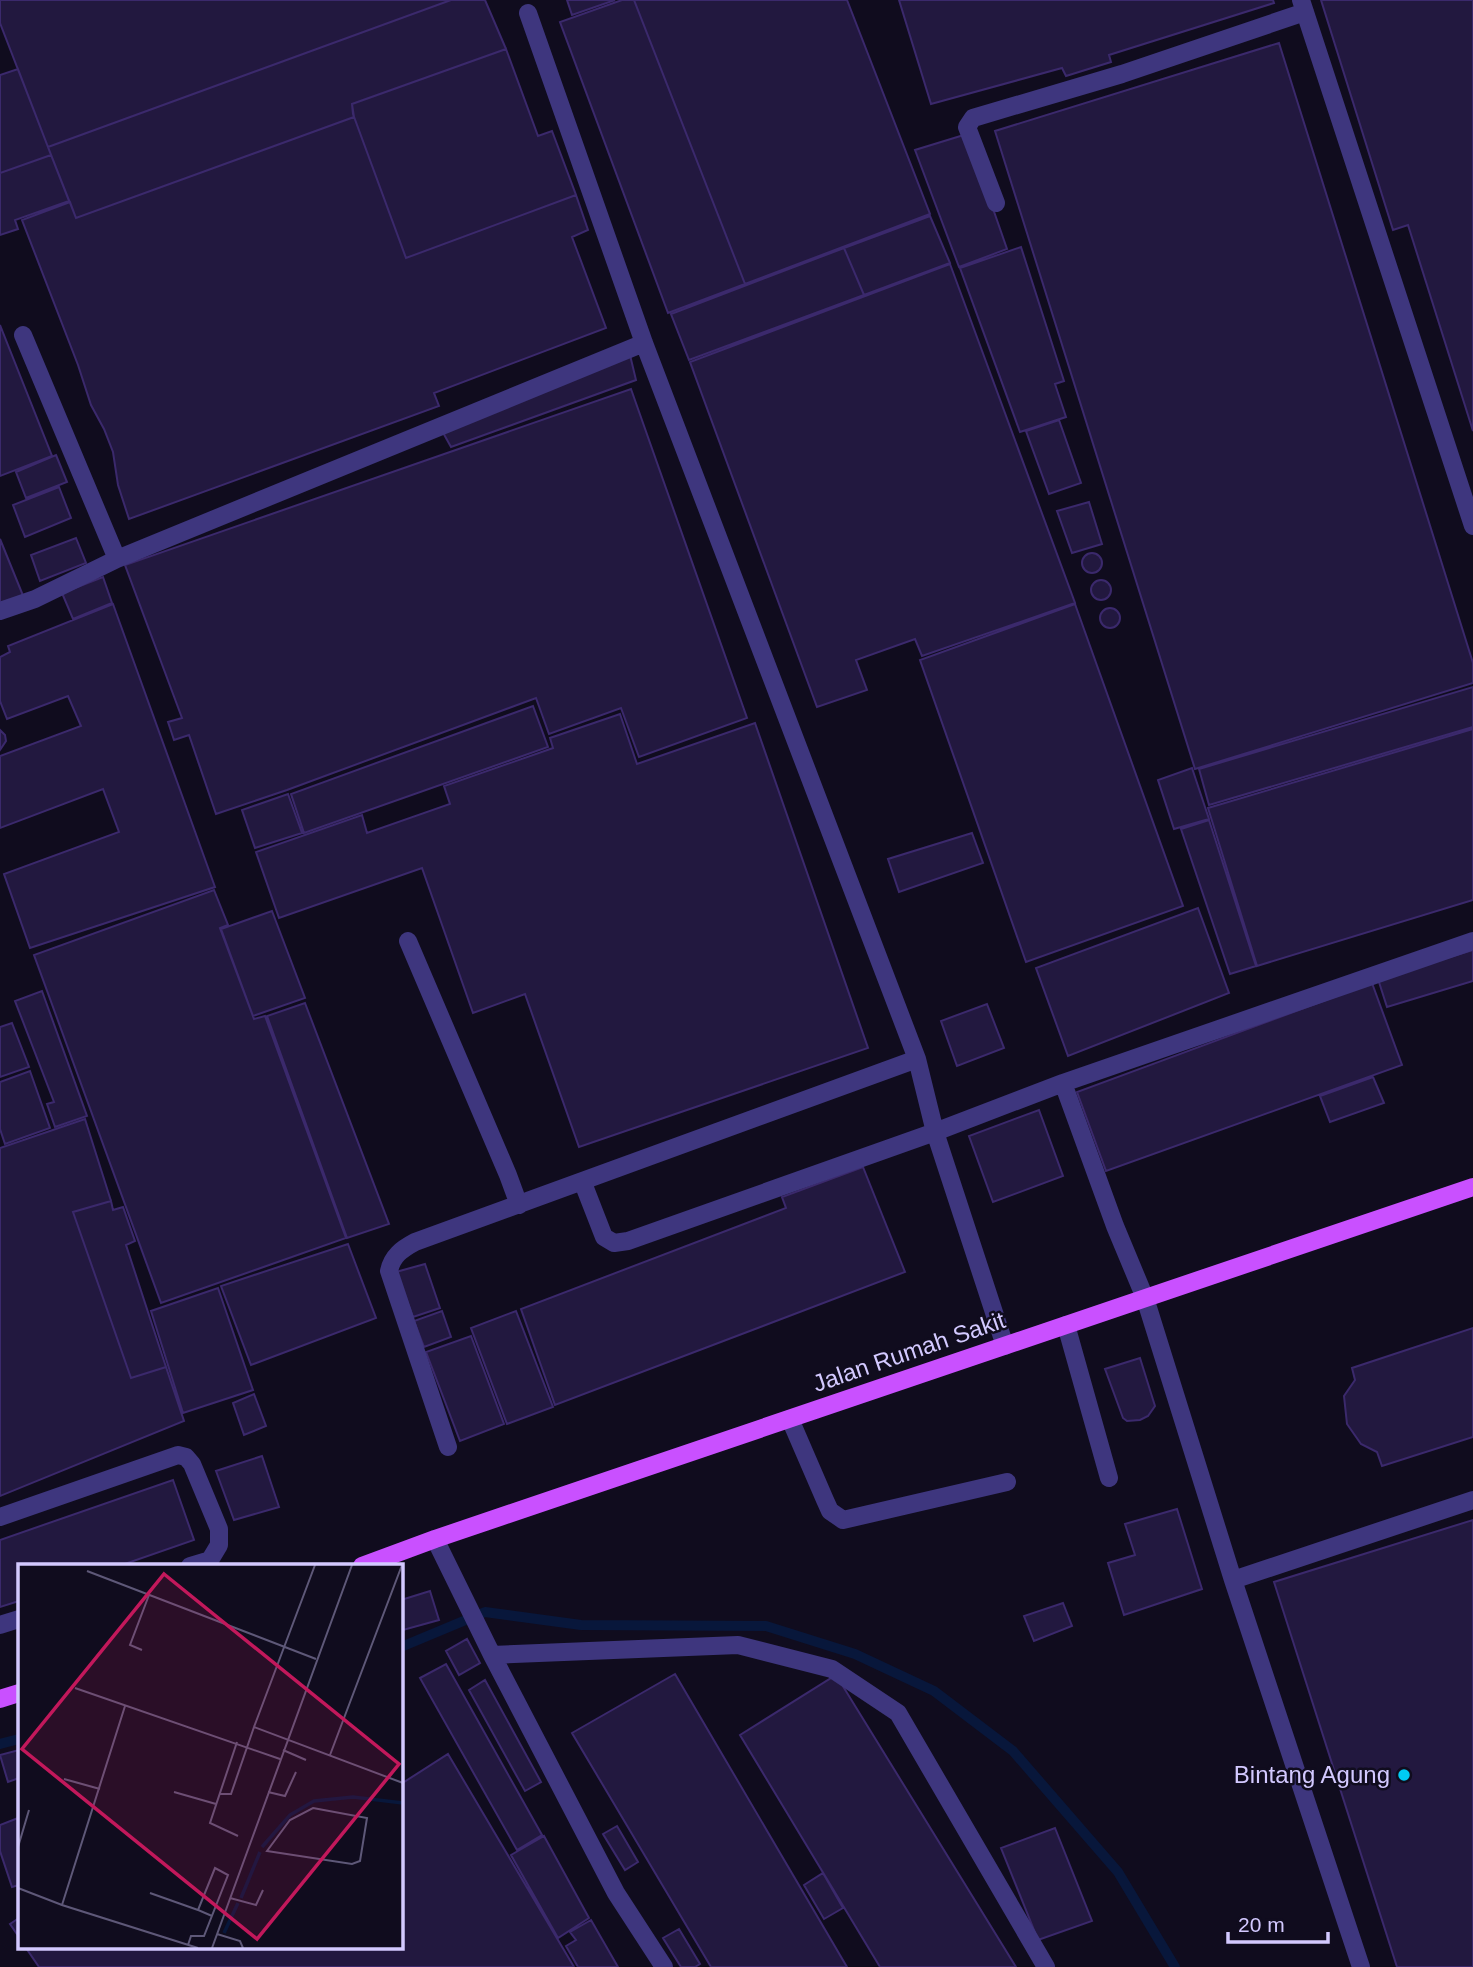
<svg xmlns="http://www.w3.org/2000/svg" width="1473" height="1967" font-family="Arial,sans-serif">
  <rect width="100%" height="100%" fill="#100c1e"/>
  <g fill="none" stroke-linecap="round" stroke-linejoin="round">
    <!-- stream -->
    <path stroke="#08173b" stroke-width="10" d="M401 1647 485 1612 581 1625 766 1626 855 1654 934 1691 1013 1751 1118 1872 1175 1967
      M0 1744 19 1739"/>
  </g>
  <!-- building -->
  <path fill="#22183f" stroke="#3b296c" stroke-width="2" d="M0 0H451L48 147 0 23Z
    M451 0H485L506 49 352 104 354 117 76 218 48 147Z
    M567 0H615L572 15Z
    M622 0H634L745 284 668 313 560 22Z
    M634 0H847L930 214 745 284Z
    M899 0H1273L1274 3 1109 55 1111 62 1066 76 1062 68 931 104Z
    M1321 0H1473V431L1408 225 1393 230Z
    M1279 43 1473 663V683L1195 769 995 131Z
    M506 49 538 136 552 131 576 195 406 258 353 114 352 104Z
    M18 69 51 155 0 173V75Z
    M353 114 406 258 576 195 588 230 572 237 606 328 434 393 439 406 129 519 118 485 113 452 104 429 91 405 78 365 22 220 70 202 76 218 354 117Z
    M967 134 1007 249 959 267 915 150Z
    M51 155 69 201 15 220 18 229 0 235V173Z
    M930 216 950 263 864 295 844 248Z
    M1021 247 1064 381 1055 384 1066 417 1020 432 960 268Z
    M844 248 864 295 689 360 671 314Z
    M950 264 1075 603 922 656 915 639 856 660 867 690 817 707 690 362Z
    M0 325 52 456 0 476Z
    M630 355 636 380 451 447 441 429Z
    M631 389 747 718 639 757 621 708 549 734 536 698 287 790 216 814 189 735 174 740 168 722 182 718 125 565Z
    M1059 420 1081 483 1049 494 1026 431Z
    M56 455 67 482 26 498 16 472Z
    M59 487 71 518 25 537 13 505Z
    M1089 502 1102 544 1072 553 1057 511Z
    M76 538 86 563 40 581 31 555Z
    M0 539 24 598 0 607Z
    M1082 563a10 10 0 1 1 20 0a10 10 0 1 1-20 0Z
    M103 577 112 603 73 619 62 593Z
    M1091 590a10 10 0 1 1 20 0a10 10 0 1 1-20 0Z
    M113 604 215 887 30 948 4 874 119 832 103 789 0 828V756L81 726 68 696 7 719 0 701V657L10 652 8 646Z
    M1075 604 1183 906 1026 962 920 660Z
    M1100 618a10 10 0 1 1 20 0a10 10 0 1 1-20 0Z
    M1473 687V727L1209 805 1199 769Z
    M533 706 548 747 304 833 291 794Z
    M620 714 637 764 755 723 868 1048 579 1147 525 994 473 1013 422 868 279 918 256 852 362 815 367 833 450 804 444 786 553 748 550 738Z
    M1473 729V900L1257 966 1208 808Z
    M0 730 5 735 6 741 0 750Z
    M1192 768 1209 819 1174 829 1158 780Z
    M288 794 302 833 255 848 242 810Z
    M1209 820 1256 966 1230 974 1181 829Z
    M972 833 983 863 899 892 888 859Z
    M214 890 228 925 220 928 254 1019 265 1016 346 1238 161 1303 34 955Z
    M1198 908 1229 993 1068 1056 1036 968Z
    M272 911 305 998 253 1016 221 929Z
    M1473 950V981L1387 1007 1378 979Z
    M1372 983 1402 1065 1106 1171 1077 1092Z
    M42 991 87 1116 55 1127 47 1104 54 1102 15 1001Z
    M305 1003 389 1224 347 1238 267 1016Z
    M987 1004 1004 1048 957 1066 941 1021Z
    M12 1023 29 1067 0 1077V1027Z
    M30 1071 50 1128 5 1144 0 1129V1082Z
    M1373 1077 1384 1103 1330 1122 1320 1096Z
    M1039 1110 1063 1176 993 1202 969 1136Z
    M85 1119 111 1201 73 1212 131 1378 166 1367 184 1421 0 1496V1148Z
    M863 1167 905 1272 555 1405 521 1309 786 1208 782 1197Z
    M111 1201 113 1210 123 1207 135 1241 126 1245 166 1367 131 1378 73 1212Z
    M348 1244 376 1318 251 1365 221 1286Z
    M425 1264 440 1308 413 1317 396 1272Z
    M218 1288 253 1390 183 1413 151 1311Z
    M442 1311 451 1337 424 1347 414 1321Z
    M516 1311 553 1407 507 1424 471 1328Z
    M1473 1328V1437L1382 1466 1377 1452 1361 1444 1347 1424 1344 1396 1355 1380 1352 1368Z
    M471 1336 504 1424 460 1441 426 1352Z
    M1140 1358 1155 1406 1148 1416 1140 1420 1127 1421 1123 1418 1105 1369Z
    M254 1394 266 1426 244 1435 233 1403Z
    M262 1456 279 1507 234 1520 216 1471Z
    M173 1480 194 1540 119 1566H19V1601L0 1607V1540Z
    M1177 1509 1202 1589 1124 1615 1108 1563 1135 1555 1125 1524Z
    M1473 1520V1967H1397L1274 1582Z
    M430 1591 439 1620 403 1630 401 1600Z
    M1063 1603 1072 1626 1034 1641 1024 1616Z
    M467 1639 480 1663 459 1675 446 1651Z
    M446 1664 542 1835 517 1850 420 1678Z
    M675 1674 847 1967H711L572 1733Z
    M836 1675 1016 1967H880L740 1735Z
    M485 1680 541 1782 525 1791 469 1690Z
    M19 1750V1778L8 1782 0 1755Z
    M448 1754 574 1967H39L26 1948H401V1784Z
    M18 1818 19 1885 12 1887 0 1851V1825Z
    M617 1826 638 1862 625 1870 603 1834Z
    M1055 1828 1092 1921 1038 1940 1001 1848Z
    M544 1836 589 1918 558 1938 511 1855Z
    M823 1873 843 1908 824 1919 804 1885Z
    M19 1918V1937L10 1924Z
    M591 1920 618 1967H578L566 1946 576 1940 570 1932Z
    M679 1929 700 1964 695 1967H681L663 1938Z"/>
  <g fill="none" stroke-linecap="round" stroke-linejoin="round">
    <!-- minor -->
    <path stroke="#3e367e" stroke-width="18" d="M1301 0 1473 526
      M528 13 644 343 917 1059 935 1132 1005 1346
      M996 203 967 127 973 118 1122 74 1305 12
      M23 335 117 559
      M0 611 35 599 117 559 644 343
      M408 941 508 1175 519 1205
      M1063 1083 1473 941
      M583 1183 604 1237 614 1243 628 1241 935 1132 1063 1083 1115 1226 1145 1298 1233 1580 1361 1967
      M1066 1325 1109 1478
      M790 1419 825 1500 830 1511 843 1520 1007 1482
      M448 1447 389 1271C392 1256 402 1249 415 1242L917 1059
      M0 1517 178 1455 186 1457 192 1464 219 1529V1545L210 1560 190 1566
      M435 1539 492 1655
      M1233 1580 1473 1500
      M0 1625 19 1619
      M664 1967 616 1893 492 1655 738 1645 832 1669 898 1713 1046 1967"/>
    <!-- major -->
    <path stroke="#c950ff" stroke-width="18" d="M362 1566 435 1539 1473 1187
      M0 1699 19 1693"/>
  </g>
  <!-- markers -->
  <circle fill="#00cbf4" stroke="#100c1e" stroke-width="2.5" cx="1404" cy="1775" r="7"/>
  <g text-anchor="middle" stroke-width="5" stroke-linejoin="round" paint-order="stroke">
    <!-- street labels -->
    <g font-size="24" fill="#d3c9ff" stroke="#100c1e">
      <text transform="translate(909 1352) rotate(-19)" y="8">Jalan Rumah Sakit</text>
    </g>
    <!-- poi labels -->
    <g font-size="24" fill="#d3c9ff" stroke="#100c1e" text-anchor="end">
      <text x="1390" y="1783">Bintang Agung</text>
    </g>
  </g>
  <!-- overview -->
  <g transform="translate(18 1564)">
    <rect width="385" height="385" fill="#100c1e"/>
    <path fill="none" stroke="#08173b" stroke-width="3.5" d="M244 283 272 251 296 237 335 233 385 239M223 334 242 288M206 369 220 339"/>
    <path fill="none" stroke="#5e5878" stroke-width="2" d="M69 7 298 95M124 86 112 81 131 31M57 124 262 195M107 142 44 341 180 384M236 163 297 1M219 178 192 259 220 272M265 186 288 196M312 191 384 1M46 215 82 225M156 228 198 240M250 228 267 232 278 208M201 230H213L236 163 385 219M295 244 349 254 342 297 334 300 249 287 272 256ZM0 283 11 246M0 324 44 341M132 329 180 346M212 334 238 341 245 326M199 370 222 377 225 384M170 381 173 372H186L210 311 197 304 180 346 194 352M194 384 334 1"/>
    <path fill="#c2185b" fill-opacity="0.15" stroke="#c2185b" stroke-width="3.5" d="M146 10 381 200 239 375 4 185Z"/>
    <rect width="385" height="385" fill="none" stroke="#d3c9ff" stroke-width="3.5"/>
  </g>
  <!-- scale -->
  <path d="M1228 1932v10h100v-10" fill="none" stroke="#d3c9ff" stroke-width="3.5"/>
  <text x="1238" y="1932" font-size="21" fill="#d3c9ff" stroke="#100c1e" stroke-width="5" paint-order="stroke">20 m</text>
</svg>
